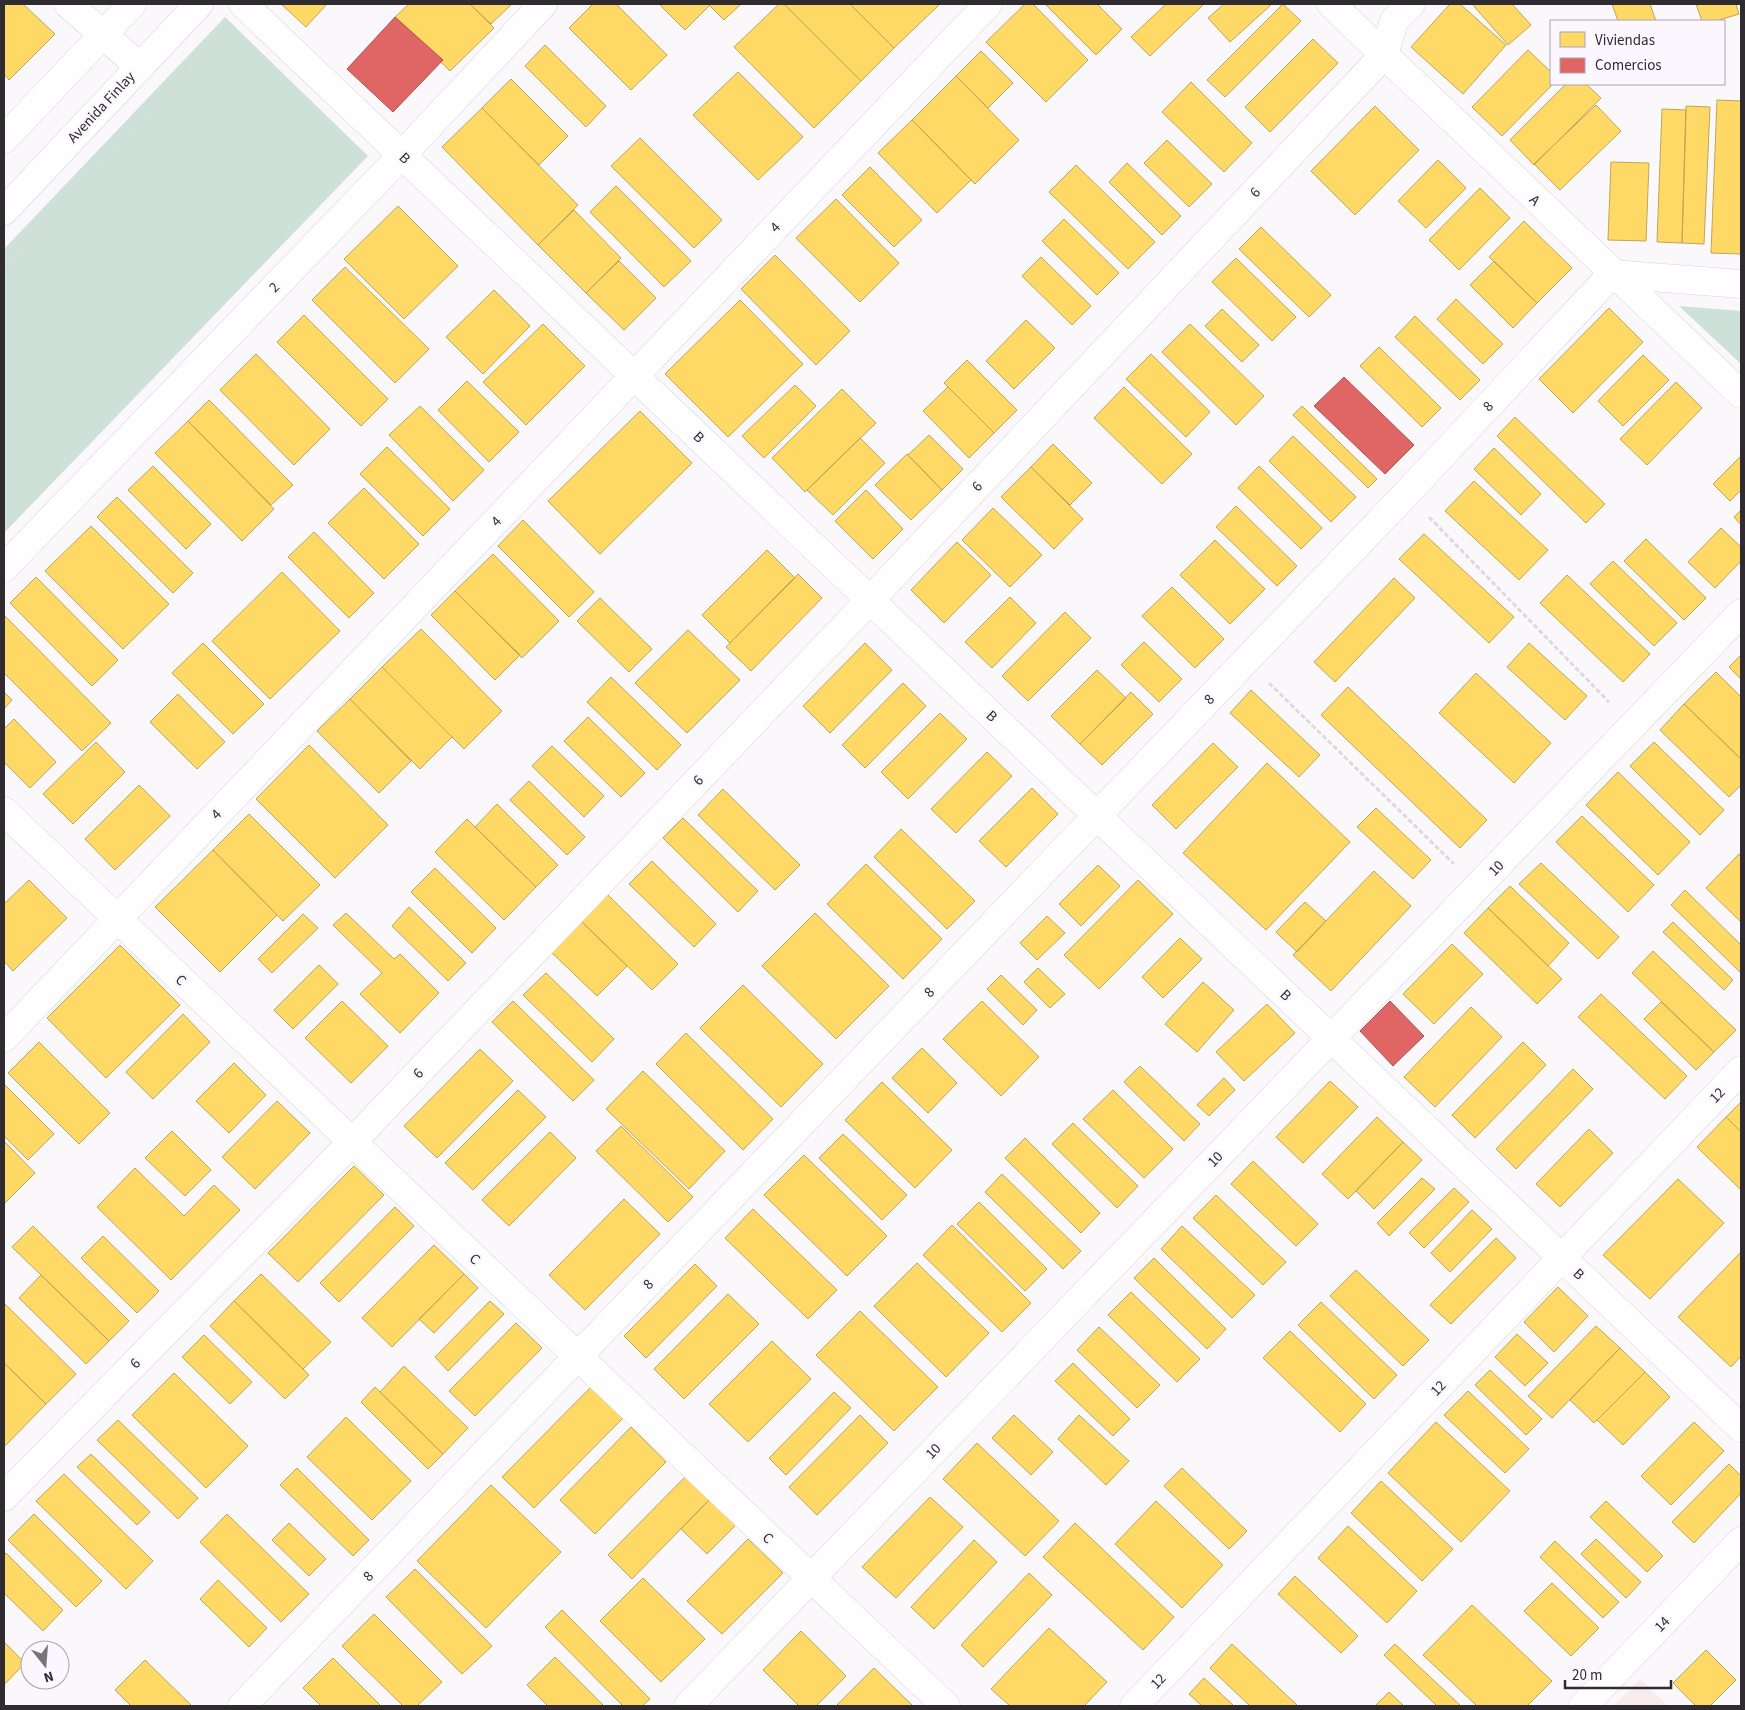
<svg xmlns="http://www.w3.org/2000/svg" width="1745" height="1710" font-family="'Source Sans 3',sans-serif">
  <rect width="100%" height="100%" fill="#fbf8fc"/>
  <!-- education -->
  <path fill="#f9eced" d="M1640 1679 1668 1706H1613Z"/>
  <!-- green -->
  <path fill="#cde1d9" d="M225 17 368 156 4 533V249Z
    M1679 306 1741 311V364Z"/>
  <!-- homes -->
  <path fill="#ffd966" stroke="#c1a556" d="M6 4H23L55 34 9 80 4 74V6Z
    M281 4H327L306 27Z
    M409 4H470L494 28 450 71 395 17Z
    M470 4H512L491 24Z
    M593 4H616L667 55 631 90 569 28Z
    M659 4H708L710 5 685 30Z
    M708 4H741L724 20Z
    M779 4H784L861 81 814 128 734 47Z
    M784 4H850L894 48 861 81Z
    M850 4H940L894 48Z
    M1025 4H1033L1088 60 1046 102 986 42Z
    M1045 4H1097L1122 29 1096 55Z
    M1166 4H1204L1150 56 1131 37Z
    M1224 4H1272L1230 42 1208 18Z
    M1283 4 1301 21 1225 97 1207 80Z
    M1450 4H1460L1506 45 1463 94 1411 47Z
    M1472 4H1512L1531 25 1508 45Z
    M1612 4H1650L1656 21H1618Z
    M1696 4H1736L1739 14 1716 21H1702Z
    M1313 39 1338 63 1270 132 1245 107Z
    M545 45 606 106 586 127 525 66Z
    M1528 50 1551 72 1553 84 1502 136 1472 107Z
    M981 51 1013 83 988 108 956 76Z
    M738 72 803 137 758 180 693 115Z
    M956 76 1019 140 975 184 912 120Z
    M511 79 568 136 539 165 482 108Z
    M1191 82 1252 143 1224 172 1162 112Z
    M1566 84H1586L1601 98 1534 165 1510 140Z
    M1717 100 1741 101V254L1711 253Z
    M1596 105 1621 131 1560 190 1534 164Z
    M1375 106 1419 150 1355 215 1311 171Z
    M1686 106 1710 107 1704 244 1682 243Z
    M482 108 578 205 538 245 442 147Z
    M1662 109 1686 110 1682 243 1657 242Z
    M912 120 971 180 937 213 878 153Z
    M640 138 722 220 694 248 611 166Z
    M1167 140 1212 184 1189 207 1144 163Z
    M1438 160 1466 188 1426 228 1398 201Z
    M1611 162 1649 163 1646 241 1608 240Z
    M1127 163 1181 216 1162 235 1109 182Z
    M1076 165 1155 242 1128 269 1049 192Z
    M870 167 922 220 894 247 842 195Z
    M616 186 691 261 664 287 590 212Z
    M1480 188 1510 218 1459 270 1429 240Z
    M836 199 899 263 860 302 796 238Z
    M398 206 458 266 404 319 344 259Z
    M574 210 621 258 586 293 538 245Z
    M1064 219 1119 273 1097 295 1042 241Z
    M1524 221 1572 268 1537 303 1489 257Z
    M1261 227 1331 295 1309 317 1239 249Z
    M775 255 850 331 816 365 741 289Z
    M1041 257 1091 306 1072 325 1022 276Z
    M1236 258 1296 317 1272 341 1212 282Z
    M619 261 656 298 624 330 586 293Z
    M1494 261 1537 303 1513 328 1470 285Z
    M345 267 429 349 395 383 312 300Z
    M494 290 530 326 483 374 446 337Z
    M1456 299 1503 344 1483 364 1437 319Z
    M740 300 803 364 728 437 665 374Z
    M1609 308 1643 342 1573 413 1539 379Z
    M1222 309 1259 345 1242 362 1205 326Z
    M304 315 388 399 361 426 277 342Z
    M1415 316 1480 380 1460 400 1395 337Z
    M1026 320 1055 348 1014 389 986 361Z
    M543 324 585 366 526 425 483 382Z
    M1190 324 1264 396 1236 425 1162 352Z
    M1379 347 1441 408 1422 427 1360 366Z
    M256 354 330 429 294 465 220 390Z
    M1151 354 1210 412 1186 437 1126 379Z
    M1643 355 1669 380 1623 426 1598 401Z
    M967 360 1017 410 994 433 944 383Z
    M467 381 519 432 489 462 438 410Z
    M1676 382 1702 408 1647 465 1620 439Z
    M795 385 816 406 764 458 742 436Z
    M948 387 994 433 969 458 923 411Z
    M1124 387 1192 454 1162 484 1094 418Z
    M842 389 876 423 805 492 772 458Z
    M209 400 293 485 271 505 188 421Z
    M420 406 484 470 453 501 389 435Z
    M1302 406 1377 479 1368 488 1293 415Z
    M640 411 692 463 600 554 548 501Z
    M1515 417 1605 504 1586 523 1497 436Z
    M188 421 274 509 242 541 155 453Z
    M929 435 963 469 942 490 908 455Z
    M1293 436 1356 497 1331 522 1269 461Z
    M860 438 885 463 833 515 807 490Z
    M1053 444 1092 483 1070 505 1031 467Z
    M387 447 450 509 423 536 360 474Z
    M1494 448 1541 494 1521 515 1474 469Z
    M907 454 942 490 911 520 875 485Z
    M1741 456V490L1730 501 1713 484Z
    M153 466 211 524 186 549 128 490Z
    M1259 466 1322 528 1301 549 1238 488Z
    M1031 467 1083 519 1054 549 1001 497Z
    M1474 481 1548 550 1519 580 1445 511Z
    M364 488 419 544 384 579 328 523Z
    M866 490 903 529 873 559 835 521Z
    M117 497 193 573 173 593 97 517Z
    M1236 506 1297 566 1277 586 1216 527Z
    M993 508 1042 555 1010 587 962 540Z
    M1741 510V525L1734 517Z
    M523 520 594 592 569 617 498 546Z
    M91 526 169 604 123 649 45 571Z
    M1721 528 1741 547V561L1715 588 1688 562Z
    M314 532 374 593 349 618 288 557Z
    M1424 534 1514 617 1489 643 1399 559Z
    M1646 539 1706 598 1684 620 1624 561Z
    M1215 540 1265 589 1230 624 1180 575Z
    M957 542 991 575 944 623 911 590Z
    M767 550 795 578 730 643 702 615Z
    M493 554 559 621 522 658 455 591Z
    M1613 561 1677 623 1654 646 1590 584Z
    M282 572 340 631 270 699 212 641Z
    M798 574 822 598 751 671 726 647Z
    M1567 575 1650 654 1623 682 1540 603Z
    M36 577 118 660 92 686 10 603Z
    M1394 578 1415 598 1335 682 1314 662Z
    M1172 587 1224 639 1195 668 1142 616Z
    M455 591 520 655 495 680 431 615Z
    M1010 597 1036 623 992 668 965 642Z
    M600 598 652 649 629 672 577 621Z
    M1065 612 1091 638 1028 701 1002 676Z
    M4 615 111 723 82 751 4 673Z
    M421 629 502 711 464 749 382 667Z
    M688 630 740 680 687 733 635 683Z
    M1144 642 1182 679 1159 702 1121 665Z
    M203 643 264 704 233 734 172 673Z
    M865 643 892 670 830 733 803 706Z
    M1529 643 1587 696 1565 720 1507 667Z
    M1741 655V679L1729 667Z
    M382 667 452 737 420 769 350 699Z
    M1097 670 1126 698 1080 744 1051 716Z
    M1716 672 1741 697V759L1684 704Z
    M1476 673 1551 743 1514 783 1439 713Z
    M611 677 681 745 657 770 587 702Z
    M903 683 926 706 865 768 842 745Z
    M1348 687 1487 820 1460 848 1321 715Z
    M1251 690 1320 755 1299 777 1230 713Z
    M4 692 12 700 4 709Z
    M1131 692 1153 714 1102 765 1080 744Z
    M178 694 225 742 197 769 150 722Z
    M350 699 411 761 379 793 317 731Z
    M1684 704 1741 759V785L1729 797 1660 730Z
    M940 713 967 739 908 799 881 772Z
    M588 717 645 773 621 797 564 741Z
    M14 719 56 762 30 788 4 762V729Z
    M96 742 125 772 73 824 43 794Z
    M1654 742 1724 810 1700 835 1630 766Z
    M1213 743 1238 767 1176 829 1152 805Z
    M309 745 388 825 335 878 256 799Z
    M552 746 604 796 584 817 532 766Z
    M987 752 1012 776 956 833 931 809Z
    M1267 763 1350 842 1266 930 1183 853Z
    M1618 772 1690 842 1658 875 1586 805Z
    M529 781 585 837 567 855 510 800Z
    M139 785 170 816 115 870 85 839Z
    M1032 788 1058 814 1006 867 979 841Z
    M723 789 800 865 775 890 698 815Z
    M497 804 558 865 536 887 475 827Z
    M1376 808 1431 860 1413 879 1357 827Z
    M249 814 320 885 283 921 213 850Z
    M1582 816 1654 885 1628 912 1556 842Z
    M683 818 758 891 738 912 663 838Z
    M467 819 536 887 504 920 435 852Z
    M901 829 975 901 947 929 874 857Z
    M213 850 277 915 220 972 155 907Z
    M1739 854 1741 857V922L1706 888Z
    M652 861 716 924 694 947 629 884Z
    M1541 863 1619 937 1598 959 1519 884Z
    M866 864 942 939 903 979 827 904Z
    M1098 865 1120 886 1081 926 1059 904Z
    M435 868 496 928 472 953 411 892Z
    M1374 871 1411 906 1331 991 1293 955Z
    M29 880 67 918 13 971 4 961V904Z
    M1138 880 1173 914 1099 989 1064 955Z
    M1510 886 1569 943 1548 966 1488 908Z
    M1685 890 1741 945V973L1671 905Z
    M607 894 678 964 652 990 581 921Z
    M1305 902 1326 921 1297 952 1276 932Z
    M409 907 466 963 448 981 392 926Z
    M1488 908 1562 979 1537 1004 1464 933Z
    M346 913 394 959 400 954 439 993 400 1033 360 994 382 973 333 925Z
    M815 913 889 986 836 1039 762 966Z
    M303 914 318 928 272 973 258 959Z
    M1047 916 1065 933 1037 960 1020 943Z
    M581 921 627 966 597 996 551 952Z
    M1673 922 1733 980 1724 990 1663 932Z
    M1180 938 1202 959 1163 998 1142 977Z
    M1452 944 1483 974 1434 1024 1403 994Z
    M120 945 180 1005 106 1078 47 1018Z
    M1653 951 1736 1030 1714 1052 1632 973Z
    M319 965 338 984 293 1029 274 1010Z
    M1038 968 1065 994 1050 1008 1024 982Z
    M546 973 614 1039 592 1062 523 995Z
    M1001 975 1037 1010 1023 1025 987 989Z
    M1203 982 1234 1010 1197 1052 1165 1024Z
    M743 985 823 1064 781 1107 700 1028Z
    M1601 994 1687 1076 1665 1099 1578 1017Z
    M342 1001 388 1046 351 1083 305 1038Z
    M513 1001 594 1080 573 1101 492 1022Z
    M982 1001 1039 1057 1001 1096 943 1039Z
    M1661 1002 1714 1052 1696 1070 1644 1019Z
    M1267 1004 1295 1033 1244 1081 1216 1052Z
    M1471 1007 1502 1037 1435 1107 1404 1077Z
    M183 1014 210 1042 153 1099 126 1072Z
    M686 1033 773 1119 743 1150 656 1064Z
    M39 1042 110 1113 79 1144 8 1073Z
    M1523 1042 1546 1065 1475 1138 1452 1115Z
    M922 1048 957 1083 928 1113 892 1078Z
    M480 1049 513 1081 437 1158 404 1126Z
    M234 1063 266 1095 229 1133 196 1101Z
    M1140 1066 1200 1124 1184 1141 1124 1082Z
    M1573 1069 1593 1089 1516 1169 1496 1149Z
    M643 1071 725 1151 689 1189 606 1109Z
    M1224 1078 1235 1090 1209 1116 1197 1105Z
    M1330 1081 1358 1107 1303 1163 1276 1137Z
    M882 1082 952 1150 915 1188 845 1120Z
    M4 1084 54 1134 28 1160 4 1136Z
    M518 1090 546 1117 473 1190 445 1163Z
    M1113 1090 1173 1149 1144 1178 1083 1119Z
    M277 1101 310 1133 255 1189 222 1157Z
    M1741 1102V1132L1726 1117Z
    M1377 1117 1403 1142 1348 1199 1322 1174Z
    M1726 1117 1741 1132V1190L1697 1147Z
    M1073 1123 1138 1186 1117 1208 1052 1144Z
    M621 1126 693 1197 668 1222 596 1151Z
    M1589 1129 1613 1153 1560 1207 1536 1184Z
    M172 1131 211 1170 185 1196 145 1158Z
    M550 1132 576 1158 509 1226 482 1200Z
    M843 1134 907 1195 882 1220 819 1158Z
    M1025 1138 1100 1213 1081 1233 1005 1158Z
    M4 1141 35 1173 4 1204Z
    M1403 1142 1422 1160 1374 1209 1356 1191Z
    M804 1155 887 1236 847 1276 764 1195Z
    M1253 1161 1318 1224 1296 1246 1231 1184Z
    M354 1166 384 1195 298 1282 268 1253Z
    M135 1168 184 1216 214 1185 240 1210 171 1280 97 1207Z
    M1002 1174 1081 1251 1063 1269 985 1192Z
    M1422 1178 1435 1189 1389 1236 1377 1223Z
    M1678 1179 1724 1223 1650 1299 1603 1255Z
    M1454 1188 1469 1202 1424 1248 1409 1233Z
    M1216 1195 1286 1262 1263 1285 1193 1218Z
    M624 1199 660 1234 585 1310 549 1275Z
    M979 1202 1047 1269 1025 1291 957 1224Z
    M395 1207 414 1226 339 1302 320 1283Z
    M753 1209 837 1290 808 1319 725 1238Z
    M1472 1210 1492 1229 1450 1272 1431 1253Z
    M952 1225 1031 1303 1002 1332 923 1255Z
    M33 1226 129 1321 109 1341 12 1247Z
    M1182 1226 1255 1295 1232 1318 1161 1249Z
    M103 1236 159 1291 137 1313 81 1258Z
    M1496 1238 1516 1258 1451 1324 1430 1305Z
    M434 1245 464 1274 392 1347 362 1318Z
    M1741 1252V1356L1731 1367 1678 1317Z
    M1154 1258 1226 1329 1207 1349 1134 1278Z
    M917 1263 989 1333 946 1377 874 1306Z
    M695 1264 717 1286 646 1358 624 1336Z
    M1356 1270 1429 1340 1403 1366 1330 1296Z
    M261 1274 331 1342 303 1369 234 1301Z
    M464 1274 478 1288 434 1333 419 1319Z
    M41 1275 109 1341 86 1364 19 1298Z
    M1558 1287 1588 1316 1554 1352 1524 1322Z
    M1131 1292 1200 1359 1177 1382 1108 1315Z
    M728 1294 759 1324 684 1399 654 1369Z
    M234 1301 309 1375 285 1399 210 1326Z
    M490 1301 504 1314 448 1371 435 1357Z
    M1321 1302 1397 1375 1374 1399 1298 1325Z
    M4 1303 76 1374 46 1404 4 1363Z
    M860 1311 938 1387 894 1431 816 1355Z
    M516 1323 542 1348 475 1416 449 1391Z
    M1596 1326 1620 1348 1552 1418 1528 1396Z
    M1099 1327 1160 1385 1137 1408 1077 1350Z
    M1290 1331 1366 1404 1340 1432 1263 1358Z
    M1517 1334 1548 1363 1525 1386 1495 1357Z
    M204 1335 252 1382 230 1404 182 1357Z
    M772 1341 811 1379 748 1442 709 1404Z
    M1620 1348 1645 1372 1594 1423 1570 1400Z
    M4 1363 46 1404 4 1447Z
    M1073 1363 1130 1419 1113 1436 1055 1381Z
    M404 1366 468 1428 443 1454 380 1392Z
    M1490 1370 1542 1419 1526 1435 1475 1385Z
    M1645 1372 1670 1397 1623 1445 1597 1420Z
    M174 1373 248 1446 206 1488 132 1415Z
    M593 1385 625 1416 534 1508 502 1477Z
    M375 1387 443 1454 428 1469 361 1402Z
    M1468 1391 1529 1449 1505 1473 1444 1415Z
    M834 1392 851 1408 786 1475 769 1458Z
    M860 1415 888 1443 817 1515 789 1487Z
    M1014 1415 1053 1452 1031 1475 992 1438Z
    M1079 1415 1129 1461 1106 1485 1058 1439Z
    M346 1417 411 1481 372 1520 307 1457Z
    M118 1420 198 1498 178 1519 97 1440Z
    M1436 1422 1510 1491 1461 1542 1388 1473Z
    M1694 1422 1724 1451 1671 1505 1641 1476Z
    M631 1427 666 1462 595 1534 560 1500Z
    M977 1443 1059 1521 1025 1556 943 1479Z
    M91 1454 150 1512 137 1525 77 1467Z
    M1729 1464 1741 1476V1493L1694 1543 1672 1522Z
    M297 1468 369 1540 353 1556 280 1485Z
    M1182 1468 1247 1531 1229 1549 1164 1486Z
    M64 1474 153 1561 126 1589 36 1501Z
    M686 1476 710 1499 632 1579 608 1555Z
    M1381 1481 1453 1549 1422 1581 1351 1513Z
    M491 1485 561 1552 486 1628 417 1561Z
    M930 1497 963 1527 896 1598 862 1567Z
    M710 1499 736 1525 707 1554 681 1529Z
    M1156 1501 1223 1565 1182 1608 1115 1544Z
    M1606 1501 1663 1556 1647 1572 1590 1517Z
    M34 1514 102 1581 76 1607 8 1540Z
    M227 1514 309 1594 281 1622 200 1542Z
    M289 1523 326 1559 309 1576 272 1540Z
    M1075 1523 1174 1617 1143 1650 1043 1557Z
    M1348 1526 1417 1591 1387 1623 1318 1558Z
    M748 1539 783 1573 722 1634 687 1601Z
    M1596 1539 1641 1582 1626 1598 1581 1554Z
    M974 1540 997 1562 934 1629 911 1607Z
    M1555 1541 1619 1602 1603 1618 1540 1557Z
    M6 1553 63 1610 43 1631 4 1593V1555Z
    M415 1569 492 1646 462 1674 386 1597Z
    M1029 1573 1052 1595 983 1667 961 1645Z
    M1295 1576 1358 1636 1341 1653 1278 1594Z
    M643 1578 705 1639 661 1682 600 1621Z
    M218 1580 267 1628 249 1647 200 1599Z
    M1552 1583 1599 1628 1571 1656 1524 1611Z
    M1472 1605 1552 1681 1527 1706H1477L1423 1655Z
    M562 1610 650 1699 642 1706H623L545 1627Z
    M374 1614 442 1682 417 1706H403L342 1646Z
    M1049 1628 1107 1682 1084 1706H1010L991 1689Z
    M801 1631 846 1676 816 1706H799L763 1670Z
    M4 1642 25 1663 4 1685Z
    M1232 1644 1298 1706H1250L1210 1668Z
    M1395 1644 1461 1706H1437L1384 1655Z
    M1706 1650 1736 1680 1710 1706H1696L1673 1683Z
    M555 1657 604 1706H548L527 1685Z
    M333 1658 381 1706H321L303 1688Z
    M145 1660 192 1706H131L115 1690Z
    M874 1668 913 1706H836Z
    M1204 1678 1234 1706H1202L1189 1694Z
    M1389 1692 1404 1706H1375Z"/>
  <!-- shops -->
  <path fill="#e06666" stroke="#ab5456" d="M395 17 443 60 393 112 347 69Z
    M1344 377 1414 445 1385 474 1314 406Z
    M1390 1001 1424 1036 1393 1066 1360 1031Z"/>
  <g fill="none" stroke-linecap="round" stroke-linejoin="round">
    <!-- minor casing -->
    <g stroke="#d7d4d8" stroke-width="29">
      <path id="minor" d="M68 4 140 67
        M243 4 1741 1428
        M1331 4 1741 394
        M4 568 402 155 543 4
        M4 811 946 1706
        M4 1038 988 4
        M4 1497 352 1142 870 600 1384 55 1394 21 1411 4
        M242 1706 1406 494 1612 274 1741 284
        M688 1706 1741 613
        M1134 1706 1741 1070
        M1583 1706 1741 1541"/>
    </g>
    <!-- major casing -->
    <g stroke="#d7d4d8" stroke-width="29">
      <path id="major" d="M4 139 132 4
        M4 211 199 4"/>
    </g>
    <!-- path -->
    <path stroke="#dcdbdc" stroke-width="3" stroke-dasharray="5 2.5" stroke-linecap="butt" d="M4 268 227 31
      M1429 517 1609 702
      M1269 683 1454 864"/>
    <!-- minor -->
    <use href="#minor" stroke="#fefeff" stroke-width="28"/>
    <!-- major -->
    <use href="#major" stroke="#fefeff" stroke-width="28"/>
  </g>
  <g text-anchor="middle" stroke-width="5" stroke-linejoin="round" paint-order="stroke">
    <!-- street labels -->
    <g font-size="15" fill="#302b31" stroke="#fcf6fe">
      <text transform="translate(101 107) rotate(-47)" y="5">Avenida Finlay</text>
      <text transform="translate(405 158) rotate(44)" y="5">B</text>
      <text transform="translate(1255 192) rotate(-47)" y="5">6</text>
      <text transform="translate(1535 200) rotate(44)" y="5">A</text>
      <text transform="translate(775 227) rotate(-46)" y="5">4</text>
      <text transform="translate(274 287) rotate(-46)" y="5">2</text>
      <text transform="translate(1488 406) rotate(-47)" y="5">8</text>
      <text transform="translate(699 437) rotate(44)" y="5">B</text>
      <text transform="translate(977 486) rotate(-47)" y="5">6</text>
      <text transform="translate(496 521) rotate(-46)" y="5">4</text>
      <text transform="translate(1209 699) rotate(-46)" y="5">8</text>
      <text transform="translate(992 716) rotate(44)" y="5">B</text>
      <text transform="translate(698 780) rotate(-46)" y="5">6</text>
      <text transform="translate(216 814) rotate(-46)" y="5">4</text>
      <text transform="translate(1496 868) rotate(-46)" y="5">10</text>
      <text transform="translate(181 980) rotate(43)" y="5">C</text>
      <text transform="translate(929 992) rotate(-46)" y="5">8</text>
      <text transform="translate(1286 995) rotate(44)" y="5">B</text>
      <text transform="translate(418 1073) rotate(-46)" y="5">6</text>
      <text transform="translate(1717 1095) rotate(-46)" y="5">12</text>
      <text transform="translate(1215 1159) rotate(-46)" y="5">10</text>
      <text transform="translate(475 1259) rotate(44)" y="5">C</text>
      <text transform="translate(1579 1274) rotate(44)" y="5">B</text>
      <text transform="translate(648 1284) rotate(-46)" y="5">8</text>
      <text transform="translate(135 1363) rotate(-46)" y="5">6</text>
      <text transform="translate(1438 1388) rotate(-46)" y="5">12</text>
      <text transform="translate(933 1451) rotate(-46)" y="5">10</text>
      <text transform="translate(768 1538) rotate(44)" y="5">C</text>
      <text transform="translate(368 1576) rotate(-46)" y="5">8</text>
      <text transform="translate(1662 1624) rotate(-46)" y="5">14</text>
      <text transform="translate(1158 1681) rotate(-46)" y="5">12</text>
    </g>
  </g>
  <!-- border -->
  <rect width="1745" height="1710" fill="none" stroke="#302b31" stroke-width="10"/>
  <!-- legend -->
  <rect x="1550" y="20" width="175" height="65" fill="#fcf6fe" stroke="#aaa5ac"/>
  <rect x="1560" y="32" width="25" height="15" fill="#ffd966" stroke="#aaa5ac"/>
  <text x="1595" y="45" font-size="15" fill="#302b31">Viviendas</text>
  <rect x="1560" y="58" width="25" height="15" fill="#e06666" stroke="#aaa5ac"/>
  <text x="1595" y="70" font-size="15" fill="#302b31">Comercios</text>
  <!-- north arrow -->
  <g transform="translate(45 1665) rotate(163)"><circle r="24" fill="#fcf6fe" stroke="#aaa5ac"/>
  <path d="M0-4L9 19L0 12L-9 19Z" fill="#777378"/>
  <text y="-8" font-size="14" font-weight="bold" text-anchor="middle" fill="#302b31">N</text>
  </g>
  <!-- scale -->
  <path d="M1565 1680v8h106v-8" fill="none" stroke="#302b31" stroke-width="2.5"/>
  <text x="1572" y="1680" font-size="15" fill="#302b31" stroke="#fcf6fe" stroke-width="4" paint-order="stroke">20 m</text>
</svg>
